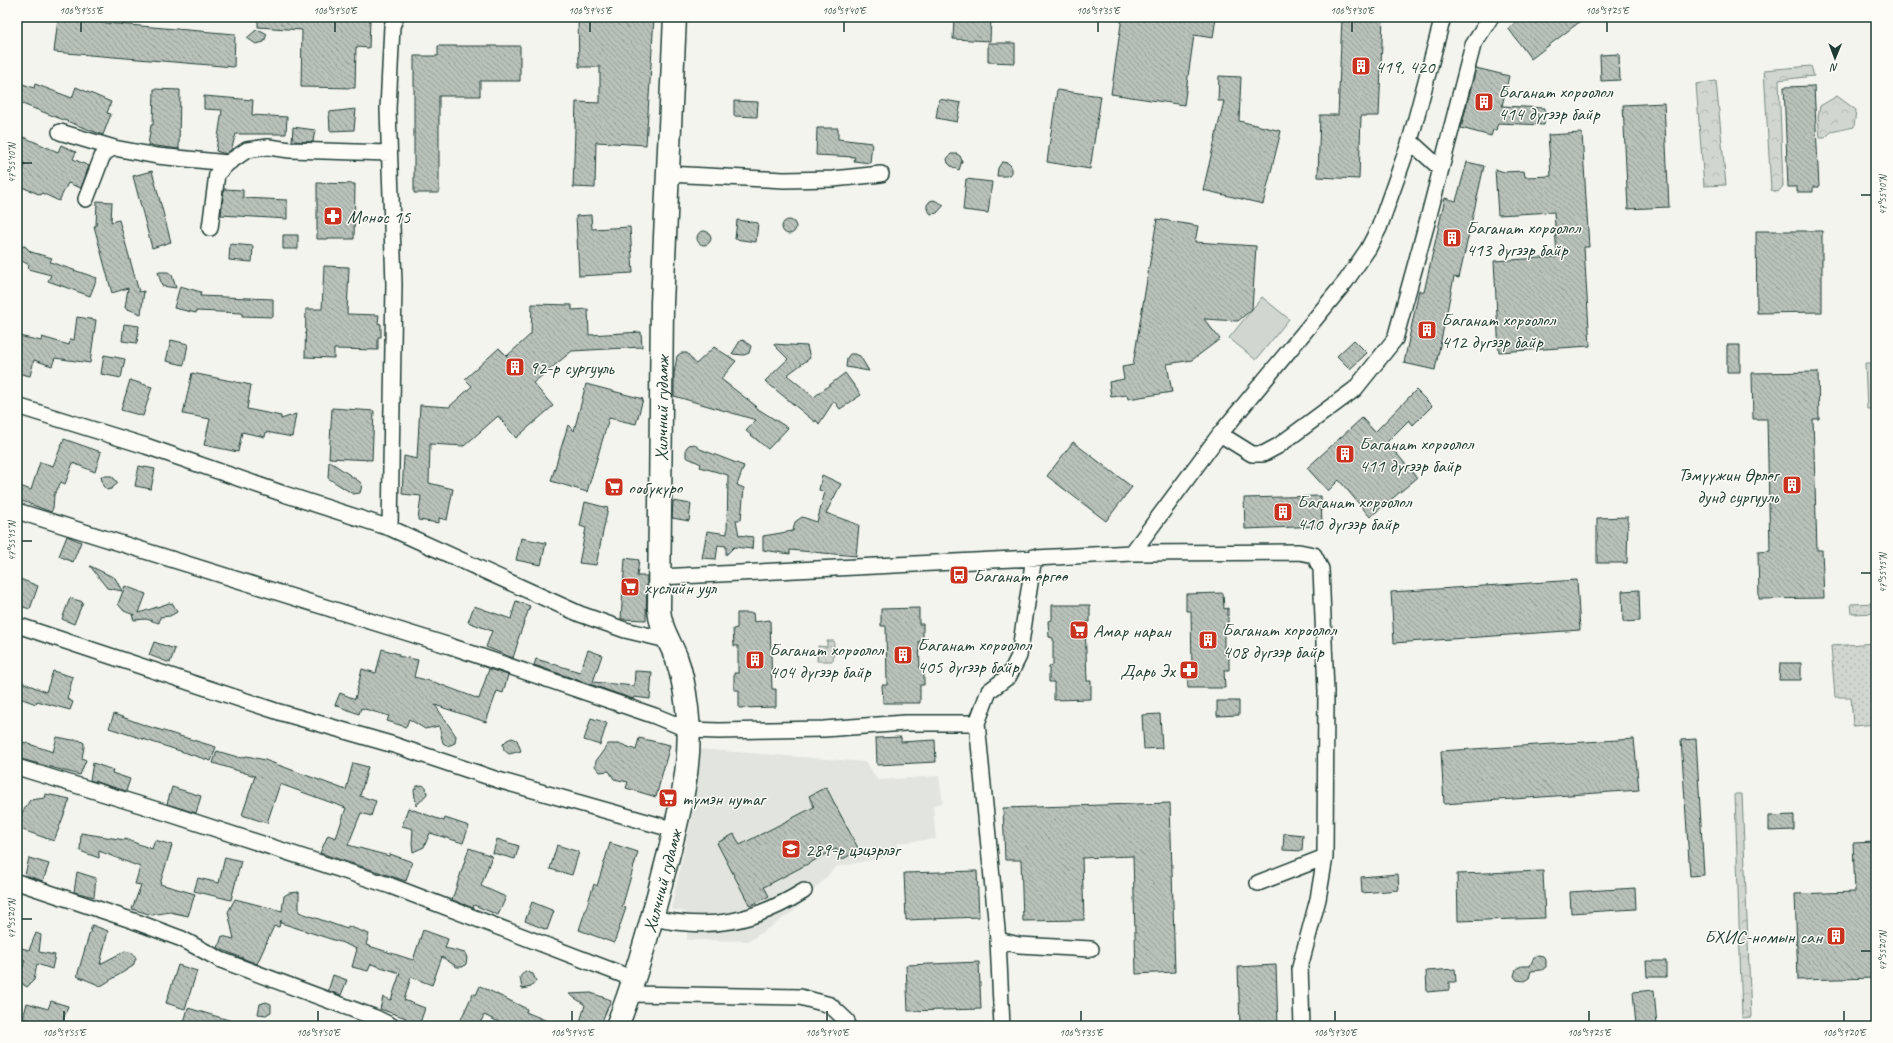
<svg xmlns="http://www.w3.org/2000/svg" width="1893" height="1043" font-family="Caveat,sans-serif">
  <defs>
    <pattern id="forest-crowns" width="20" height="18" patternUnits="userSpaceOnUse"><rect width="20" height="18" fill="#d1d6d1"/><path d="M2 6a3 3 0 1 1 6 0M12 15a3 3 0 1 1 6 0" fill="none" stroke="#b3b9b4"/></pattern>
    <pattern id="park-dots" width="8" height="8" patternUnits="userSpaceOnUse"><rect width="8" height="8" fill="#d1d6d1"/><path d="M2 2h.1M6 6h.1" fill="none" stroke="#b3b9b4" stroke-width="1.8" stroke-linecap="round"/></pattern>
    <pattern id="building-back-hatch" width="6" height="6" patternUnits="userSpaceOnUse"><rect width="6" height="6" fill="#b9c1bb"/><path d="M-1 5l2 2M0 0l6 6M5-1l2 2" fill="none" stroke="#969e99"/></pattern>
  </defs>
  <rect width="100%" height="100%" fill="#f4f4ef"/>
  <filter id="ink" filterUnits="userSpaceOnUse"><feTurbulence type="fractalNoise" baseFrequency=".025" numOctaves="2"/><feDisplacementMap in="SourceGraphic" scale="8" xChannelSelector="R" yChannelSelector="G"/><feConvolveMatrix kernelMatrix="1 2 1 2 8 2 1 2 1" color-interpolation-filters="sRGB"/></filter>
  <g filter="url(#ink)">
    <!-- built -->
    <path fill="#e2e5df" d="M699 749 866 762 878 780 939 776 943 803 933 805 936 839 898 843 897 855 836 867 794 911 749 941 687 940 686 912 671 909 693 810 697 782Z"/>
    <!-- forest -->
    <path fill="url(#forest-crowns)" stroke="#788a82" d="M1811 66 1814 76 1779 80 1783 186 1778 192 1771 190 1764 70Z
      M1716 81 1726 185 1704 186 1696 84Z
      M1837 96 1856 110 1854 127 1831 132 1825 138H1820L1818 117 1820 106Z
      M1735 794H1742L1751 1017 1742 1018Z"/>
    <!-- park -->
    <path fill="url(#park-dots)" stroke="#788a82" d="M1876 603V613L1852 614 1851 604Z
      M827 641H834L833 661H817L818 646 827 647Z
      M1876 643V724L1853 726 1851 697H1835L1831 646Z"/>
    <!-- garden -->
    <path fill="#d1d6d1" stroke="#788a82" d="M1262 297 1289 319 1256 360 1229 338Z
      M1865 363H1876V409H1867Z"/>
    <!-- building -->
    <path fill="url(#building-back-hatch)" stroke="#1f3d34" d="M258 17H357V19H370L369 48 356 47 355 88 301 87 302 30 258 27Z
      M578 17H654L646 145 596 142 595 188 573 187 576 102 600 103V67H579Z
      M954 17H991L990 41 953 39Z
      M1122 17H1216L1213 38 1194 35 1184 105 1111 94Z
      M1342 17H1383L1379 116H1361L1359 179 1318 177 1320 115H1338Z
      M1523 17H1586L1531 59 1508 28Z
      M58 19 235 34 234 67 54 52Z
      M256 30 262 31 267 34 264 42 256 44 247 38Z
      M988 43H1015V63L988 62Z
      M438 46H520V81H480V96H439V193H414V56H438Z
      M1619 54 1620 80 1601 81 1600 55Z
      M1476 68 1509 76 1502 106 1545 108 1544 125 1498 123 1496 130H1493L1491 136 1461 128Z
      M1219 76 1241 77 1239 121 1281 131 1263 204 1203 190 1224 101H1218Z
      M17 82 34 88 35 84 72 98 76 87 111 102 107 113 111 114 103 135 17 102Z
      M1814 86 1819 187H1813V192H1797V187H1788L1784 87Z
      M154 89 180 90 179 149 148 145 151 125H153Z
      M1057 90 1101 96 1090 169 1047 162Z
      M204 96 253 100 252 115 287 117 286 134H236L231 150 226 154 216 151 222 110 204 109Z
      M939 99 961 103 957 122 936 118Z
      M734 101 758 102 757 117 734 116Z
      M1664 103 1669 207 1628 209 1623 105Z
      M356 109 354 130 330 131 329 112Z
      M293 127 315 130 313 142 292 141Z
      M817 128H838V139L872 143 870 163 854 161 855 157 816 155Z
      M1582 133 1589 247H1584L1590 346 1499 352 1494 261 1557 257 1554 212 1498 215 1495 169 1504 172 1524 171 1525 177 1551 176 1548 135Z
      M21 136 58 152 61 145 76 152 73 159 89 166 81 188 68 183 59 201 42 193 41 195 17 185 25 164 17 160V145Z
      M951 154H957L960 156 962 161 959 170 951 166 948 163 947 159Z
      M1002 162 1008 163 1011 166V174L1006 176H997L998 168Z
      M1467 162 1484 166 1459 278 1454 277 1435 370 1404 363 1419 290 1424 292 1445 198 1456 201Z
      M152 171 171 242 152 248 133 176Z
      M966 179 992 182 988 213 963 210Z
      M317 183 355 184 354 239H317Z
      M224 189 243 190V198L287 200V219L221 215Z
      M934 200 944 205 937 213 931 214 927 209V205L930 201Z
      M97 201 112 202 111 222 119 220 139 292 144 291 141 314 125 308 128 288 112 293 94 226H96Z
      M591 215 592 229 630 227 633 273 579 276 576 216Z
      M1157 219 1198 226 1195 242 1256 246 1252 309 1238 321 1204 319 1220 339 1192 360 1167 364 1172 392 1128 399 1127 395 1111 397 1109 382 1124 379 1122 367 1133 365Z
      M782 227a7 7 0 1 1 14 0a7 7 0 1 1-14 0Z
      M737 220 758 223 756 242 735 239Z
      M697 238a7 7 0 1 1 14 0a7 7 0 1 1-14 0Z
      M1756 231H1822V312L1757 313Z
      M283 235H298V249H283Z
      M230 244 253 246 252 262 229 260Z
      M25 246 31 252 52 258 50 262 97 278 90 296 48 281 51 275 28 269 29 265 17 258V247Z
      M324 266 349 267 347 314 379 315 378 323 381 324V337H378V350L334 349V358L305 357 306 309H322Z
      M158 272H168L172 275 176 288 162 286Z
      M180 286 201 292 200 296 273 299V317L242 316V313L196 311V313L174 308Z
      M532 304 572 305V310L588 309 589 335 641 332 642 347 572 351 533 383 553 406 516 438 498 416 464 446 430 444 429 483 453 489 447 520 439 518V523L418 520 421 496 402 494 404 456 417 459 420 405 449 407 472 386 465 379 499 348 507 356 531 334Z
      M77 317 96 320 90 363 55 358 52 366 34 360 30 376 17 373V345L19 336 41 341 42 337 69 345 70 339 74 340Z
      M124 324 139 326 137 343 122 341Z
      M171 340 188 344 184 365 166 361Z
      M743 340 751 346 749 353 744 355 732 354 740 341Z
      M1354 340 1367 353 1350 369 1337 356Z
      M773 344 807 346 810 358 787 375 814 397 845 373 861 395 840 409 834 401 819 424 816 420 815 422 765 381 788 359Z
      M1727 345H1740V372H1727Z
      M714 347 736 361 721 379 756 406 755 407 788 428 768 449 746 431 756 420 674 396V374L677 356 681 353H687L696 364Z
      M850 354H855L860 356 869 371 846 367 847 358Z
      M104 355 125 359 121 378 101 374Z
      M1818 372 1819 419H1813L1817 550H1822L1824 598 1759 599 1758 552 1770 551 1767 419H1753L1752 373Z
      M192 373 251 385 247 409 281 416V419L296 414 292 437 266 432 265 437 242 432 238 452 204 445 210 419 183 414Z
      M130 380 152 387 143 416 121 410Z
      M586 384 643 399 636 424 609 418 587 492 551 481 568 425 574 431Z
      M1416 390 1432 406 1413 425 1409 420 1387 442 1417 478 1370 517 1339 480 1328 491 1307 468 1362 418 1375 432Z
      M332 408 374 411 372 460 329 458Z
      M64 439 101 452 95 472 73 463 65 484 61 482 54 495 53 508 51 512 17 499V485L31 490 40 462 53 466Z
      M1073 442 1132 487 1106 521 1047 476Z
      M694 444 700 449 744 466 737 485 744 488 741 520H736L739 535 753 537 752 549 734 547 726 555V546L718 545 716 559 702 558 707 531 727 534 728 475 700 467 701 464 686 457V448L689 445Z
      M329 461 360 482 362 485 360 493 353 494 328 478Z
      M139 466 155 469 151 489 135 486Z
      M822 475 841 484 826 513 859 525 856 556 790 550V554L763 550V536L793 531 795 522 802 517 817 522 825 492 819 490Z
      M101 476H112L118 483 111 489 107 490 103 486Z
      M1321 496 1322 526 1245 529 1244 498Z
      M673 501 691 504 689 521 672 518Z
      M585 502 608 508 596 565 579 563 586 528 580 526Z
      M1628 517 1627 563H1597V518Z
      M67 536 81 542 73 562 59 556Z
      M521 538 546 543 541 565 516 560Z
      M625 558 639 560 637 576H647L646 620 621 619Z
      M90 566 115 578 122 591 107 588Z
      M20 579 38 586 30 609 17 605V590Z
      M1577 580 1580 630 1394 643 1391 592Z
      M125 586 146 594 139 613 169 603 173 604 177 612 170 616 160 617 159 623 146 619 134 620 132 615H134L124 611 118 604Z
      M1639 590 1640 621 1623 622 1622 591Z
      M1223 593 1224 609 1228 608V626H1224V654L1229 653V670H1224L1225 688H1188L1187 670H1192L1191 611H1186V594Z
      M70 598 83 602 74 624 62 619Z
      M516 601 530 606 517 642H518L513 658 486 647 492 631 468 622 474 606 511 619Z
      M1052 605H1090V622H1085L1087 681H1091V699L1054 700V682H1049V666L1053 665V638L1049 637 1048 621 1052 620Z
      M919 608V624H923V641H919L920 669H924V685H920V703H883L882 685H887L886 626H881V609Z
      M737 613H753L754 622 770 620 772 689H776V707L739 708V690H734V673H738V646H734L733 629 737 628Z
      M154 642 175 649 170 663 149 655Z
      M382 649 399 654 398 656 418 660 414 677 434 682 479 699 489 669 508 675 503 693 497 691 486 722 435 705 456 736 455 743 448 746 443 743 439 726 425 729 409 719 406 727 387 721 389 716 361 708 359 714 335 705 340 693 355 699 362 669 376 673Z
      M588 650 602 655 593 682 634 686 635 671 652 672 650 699 634 697 633 699 534 665 536 659 580 672Z
      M1780 663H1801V680H1779Z
      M53 671 73 677 67 699 73 702 70 710 37 701 36 704 17 697V680L46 692Z
      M1217 701H1239V715L1217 716Z
      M114 714 147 726 216 747 211 761 109 728Z
      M1160 714 1162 748 1144 749 1142 715Z
      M591 718 607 723 600 745 584 740Z
      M57 737 72 740H79L84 743V747L82 758 86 760 80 775 17 758V740L53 752Z
      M901 737V742L935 740 936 762 877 765 876 738Z
      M512 738 517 740 521 751 509 754 504 750 503 744 507 740Z
      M639 738 670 745 656 797 626 788 628 782 614 779 609 771 600 772 595 766 596 761 608 744H621L636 750Z
      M1634 739 1639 790 1444 804 1441 751Z
      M1696 739 1704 875 1690 876 1681 740Z
      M217 751 241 758 247 756 265 760 346 790 353 763 368 767 360 796 376 801 371 816 361 813 348 845 389 856 390 854 412 862 406 881 320 853 328 835 336 838 346 808 280 784 267 823 242 815 255 776 213 763Z
      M93 763 113 770 112 773 130 779 126 791 90 780Z
      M422 785 426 787 427 794 416 806 414 790 417 786Z
      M172 787 201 796 196 813 167 804Z
      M826 787 859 850 841 860 836 849 764 887 769 896 750 906 717 843 734 834 740 845 814 807 809 796Z
      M46 794 70 799 54 841 17 828V812L22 813 30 800 45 798Z
      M1170 803 1175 972 1136 974 1133 856 1082 858 1084 920 1023 921 1021 860H1005L1003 808Z
      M408 808 444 821 445 818 469 826 463 843 430 833 424 847 413 852 412 843 413 829 402 826Z
      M1794 815V830L1769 831V816Z
      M81 833 125 840V839L152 849 155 840 172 845 160 884 195 894 188 916 170 912 152 915 132 909 141 885 135 884 140 867 99 851V858L80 851Z
      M1284 833 1303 835 1302 851 1283 850Z
      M497 839 519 846 515 859 493 853Z
      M1876 842V978L1798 980 1795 894 1855 892 1853 843Z
      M610 843 638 852 622 907 626 908 614 943 579 930 594 884 597 886Z
      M557 845 579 852 572 875 550 869Z
      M469 848 492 856 481 886 506 897 498 915 474 905 473 908 452 900Z
      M225 857 241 861 231 900 194 891 198 878 219 883Z
      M29 858 49 864 43 881 25 875Z
      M977 871 979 917 906 920 904 873Z
      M1543 871 1545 918 1458 921 1457 874Z
      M77 872 96 878 94 897 74 892Z
      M1398 874 1399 890 1362 893 1361 877Z
      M1635 888 1636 909 1571 913 1570 892Z
      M299 892V912L347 929 348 926 369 934 366 945 413 960 423 930 448 939 445 948 465 953 467 958 466 964 463 967H457L442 957 432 985 411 977 404 1000 425 1008 419 1026 405 1022 406 1018 380 1009 383 997 391 1000 400 973 371 964 368 971 352 967 357 949 343 943 281 923V920L279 927 274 926 257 964 218 948 222 936 234 939 228 912 235 899 282 911 284 896 289 893Z
      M532 902 554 911 547 930 525 921Z
      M92 925 108 931 100 964 125 951 133 953 136 958 133 966 101 986 77 976Z
      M36 933 41 935 39 952 55 955 52 969 37 964 34 980 27 987 21 983 19 979 25 960 17 957V947L29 950Z
      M1538 955 1543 956 1546 960V967L1542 970 1531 971 1529 978 1524 981 1517 980 1514 976 1516 969 1521 966H1530L1534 957Z
      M1646 961H1666V977H1647Z
      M979 962 981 1009 908 1011 906 965Z
      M178 965 197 971 185 1009 166 1003Z
      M1276 965 1278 1026H1240L1238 967Z
      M1455 969 1456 982H1449V990L1427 992 1426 971Z
      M525 971 533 974 536 981 531 987 522 989 520 977Z
      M333 975 347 980 341 995 328 991Z
      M480 986 527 1009 526 1012 559 1026H507L484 1015 479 1026H458L473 993 476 995Z
      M1654 990 1657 1026H1636L1633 992Z
      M591 993 611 1000 600 1026H579L585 1005 569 994Z
      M51 1001 68 1006 61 1026H43V1024L23 1018 27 1003 48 1009Z
      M266 1002 271 1004V1012L266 1015 258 1014 260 1004Z
      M188 1008 239 1023 238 1026H183Z"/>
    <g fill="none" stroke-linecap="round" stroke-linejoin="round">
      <!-- street casing -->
      <g stroke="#1f3d34" stroke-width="18">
        <path id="street" d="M60 132 114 148
          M1410 141 1441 169
          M668 174 784 180 833 179 881 174
          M86 199 102 157 107 151 114 148 157 156 228 163
          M210 228 217 174 228 163 247 150 268 147 290 150 389 153
          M17 406 146 446 284 494 390 528 580 614 625 630 667 640
          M1220 434 1252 454H1263L1278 446 1355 389 1395 339 1428 219 1473 45 1491 17
          M17 511 450 646 655 716 689 730 719 731 824 729 905 723H977L998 940 1019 945 1091 949
          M390 528 394 284 388 109 392 26 396 17
          M1132 553 1299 552 1314 555 1321 569 1326 691 1325 857 1258 883
          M660 577 1132 553 1220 434 1311 324 1346 281 1368 249 1379 228 1410 141 1443 17
          M17 625 279 712 394 745 498 780 675 830
          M977 723 989 691 1009 676 1019 656 1034 557
          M17 767 167 813 391 886 634 979
          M17 882 134 921 182 939 221 960 376 1018 392 1026
          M653 918C711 931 754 922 804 891
          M998 940 1002 1026
          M630 994 800 997 830 1005 847 1021V1026
          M1302 1026 1300 967 1318 899 1325 857"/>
      </g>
      <!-- secondary casing -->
      <g stroke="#1f3d34" stroke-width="25">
        <g id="secondary">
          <path id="s1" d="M617 1026C637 976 651 924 664 872 678 819 694 763 687 708 685 691 682 673 676 657 669 640 660 627 659 609L662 303 675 17"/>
        </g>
      </g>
      <!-- street -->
      <use href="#street" stroke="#fdfcf7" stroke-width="15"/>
      <!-- secondary -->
      <use href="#secondary" stroke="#fdfcf7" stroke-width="22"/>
    </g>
  </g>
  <!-- ticks -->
  <path fill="none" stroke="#1f3d34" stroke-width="1.5" d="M81 32V22M335 32V22M590 32V22M844 32V22M1098 32V22M1352 32V22M1607 32V22M22 163H32M1861 195H1871M22 541H32M1861 573H1871M22 919H32M1861 951H1871M64 1021V1011M318 1021V1011M572 1021V1011M827 1021V1011M1081 1021V1011M1335 1021V1011M1589 1021V1011M1844 1021V1011"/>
  <!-- icons -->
  <defs>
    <g id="building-square" transform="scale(1)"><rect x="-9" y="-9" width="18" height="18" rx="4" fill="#c8321e" stroke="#fdfcf7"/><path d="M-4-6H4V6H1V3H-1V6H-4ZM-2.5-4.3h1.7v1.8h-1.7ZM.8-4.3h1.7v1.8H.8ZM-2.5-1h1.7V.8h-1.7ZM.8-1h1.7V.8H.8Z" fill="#fff"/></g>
    <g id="pharmacy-square" transform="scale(1)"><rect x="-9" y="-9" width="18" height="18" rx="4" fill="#c8321e" stroke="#fdfcf7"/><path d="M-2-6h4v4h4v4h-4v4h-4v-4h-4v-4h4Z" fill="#fff"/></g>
    <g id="supermarket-square" transform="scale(1)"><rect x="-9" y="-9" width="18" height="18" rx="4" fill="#c8321e" stroke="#fdfcf7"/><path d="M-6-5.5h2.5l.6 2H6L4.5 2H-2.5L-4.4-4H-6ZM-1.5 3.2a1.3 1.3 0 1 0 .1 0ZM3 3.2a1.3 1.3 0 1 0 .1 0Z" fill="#fff"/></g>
    <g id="bus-square" transform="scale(1)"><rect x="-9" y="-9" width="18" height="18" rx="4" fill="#c8321e" stroke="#fdfcf7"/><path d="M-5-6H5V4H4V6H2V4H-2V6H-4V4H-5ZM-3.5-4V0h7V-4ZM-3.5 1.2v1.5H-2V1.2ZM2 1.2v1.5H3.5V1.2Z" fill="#fff"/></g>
    <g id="school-square" transform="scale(1)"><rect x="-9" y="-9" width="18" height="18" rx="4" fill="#c8321e" stroke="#fdfcf7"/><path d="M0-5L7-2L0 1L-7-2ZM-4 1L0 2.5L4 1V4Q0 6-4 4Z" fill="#fff"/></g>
  </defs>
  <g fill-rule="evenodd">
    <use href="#building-square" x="1361" y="66"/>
    <use href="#building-square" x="1484" y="102"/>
    <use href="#pharmacy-square" x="333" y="216"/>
    <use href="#building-square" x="1452" y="238"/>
    <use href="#building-square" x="1427" y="330"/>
    <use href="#building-square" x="515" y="367"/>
    <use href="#building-square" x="1345" y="454"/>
    <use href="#building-square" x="1792" y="485"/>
    <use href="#supermarket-square" x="614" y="487"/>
    <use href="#building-square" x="1283" y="512"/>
    <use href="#bus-square" x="959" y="575"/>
    <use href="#supermarket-square" x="630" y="587"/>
    <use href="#supermarket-square" x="1079" y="630"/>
    <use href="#building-square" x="1208" y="640"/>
    <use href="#building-square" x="903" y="655"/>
    <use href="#building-square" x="755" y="660"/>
    <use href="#pharmacy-square" x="1189" y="670"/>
    <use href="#supermarket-square" x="668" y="798"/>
    <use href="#school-square" x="791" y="849"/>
    <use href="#building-square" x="1836" y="936"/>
  </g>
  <g text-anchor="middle" stroke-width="3" stroke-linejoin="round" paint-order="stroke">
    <!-- poi labels -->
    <g font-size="19" fill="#1f3d34" stroke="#fdfcf7" text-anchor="start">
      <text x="1375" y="73">419, 420</text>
      <text x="1498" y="98">Баганат хороолол<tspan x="1498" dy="22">414 дүгээр байр</tspan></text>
      <text x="347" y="223">Монос 15</text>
      <text x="1466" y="234">Баганат хороолол<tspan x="1466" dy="22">413 дүгээр байр</tspan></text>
      <text x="1441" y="326">Баганат хороолол<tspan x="1441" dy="22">412 дүгээр байр</tspan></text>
      <text x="529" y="374">92-р сургууль</text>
      <text x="1359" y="450">Баганат хороолол<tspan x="1359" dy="22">411 дүгээр байр</tspan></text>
      <text x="1778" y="481" text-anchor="end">Тэмүүжин Өрлөг<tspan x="1778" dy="22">дунд сургууль</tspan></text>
      <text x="628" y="494">ообүкүро</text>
      <text x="1297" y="508">Баганат хороолол<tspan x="1297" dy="22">410 дүгээр байр</tspan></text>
      <text x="973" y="582">Баганат өргөө</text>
      <text x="644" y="594">хүслийн уул</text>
      <text x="1222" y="636">Баганат хороолол<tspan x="1222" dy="22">408 дүгээр байр</tspan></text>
      <text x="1093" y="637">Амар наран</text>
      <text x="917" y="651">Баганат хороолол<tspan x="917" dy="22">405 дүгээр байр</tspan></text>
      <text x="769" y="656">Баганат хороолол<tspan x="769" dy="22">404 дүгээр байр</tspan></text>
      <text x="1175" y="677" text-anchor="end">Дарь Эх</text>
      <text x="682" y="805">түмэн нутаг</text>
      <text x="805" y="856">289-р цэцэрлэг</text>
      <text x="1822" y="943" text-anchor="end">БХИС-номын сан</text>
    </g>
    <!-- street labels -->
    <g font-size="19" fill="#1f3d34" stroke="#fdfcf7">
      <text dy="7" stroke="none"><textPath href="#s1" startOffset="632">Хилчний гудамж</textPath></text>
      <text dy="7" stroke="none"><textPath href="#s1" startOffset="152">Хилчний гудамж</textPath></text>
    </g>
  </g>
  <!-- margin -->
  <rect width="1893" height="1043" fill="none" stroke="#fdfcf7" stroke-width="44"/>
  <!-- north arrow -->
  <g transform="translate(1835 58) rotate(181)" stroke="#fdfcf7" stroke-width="3" paint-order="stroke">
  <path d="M0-3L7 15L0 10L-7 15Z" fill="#1f3d34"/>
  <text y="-6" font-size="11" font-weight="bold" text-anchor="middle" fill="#1f3d34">N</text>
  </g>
  <rect x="22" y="22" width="1849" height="999" fill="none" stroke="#1f3d34" stroke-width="1.5"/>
  <g font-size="10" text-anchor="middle" fill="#1f3d34">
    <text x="81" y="14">106°59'55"E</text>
    <text x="335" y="14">106°59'50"E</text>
    <text x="590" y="14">106°59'45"E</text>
    <text x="844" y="14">106°59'40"E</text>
    <text x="1098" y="14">106°59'35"E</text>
    <text x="1352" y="14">106°59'30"E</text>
    <text x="1607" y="14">106°59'25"E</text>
    <text transform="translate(11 163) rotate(-90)" y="4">47°55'10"N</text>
    <text transform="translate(1882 195) rotate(-90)" y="4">47°55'10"N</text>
    <text transform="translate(11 541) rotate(-90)" y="4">47°55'15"N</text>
    <text transform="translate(1882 573) rotate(-90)" y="4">47°55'15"N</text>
    <text transform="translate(11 919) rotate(-90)" y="4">47°55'20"N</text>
    <text transform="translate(1882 951) rotate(-90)" y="4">47°55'20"N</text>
    <text x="64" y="1036">106°59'55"E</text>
    <text x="318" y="1036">106°59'50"E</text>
    <text x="572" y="1036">106°59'45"E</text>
    <text x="827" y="1036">106°59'40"E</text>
    <text x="1081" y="1036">106°59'35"E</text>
    <text x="1335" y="1036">106°59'30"E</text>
    <text x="1589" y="1036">106°59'25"E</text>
    <text x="1844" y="1036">106°59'20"E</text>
  </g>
</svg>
